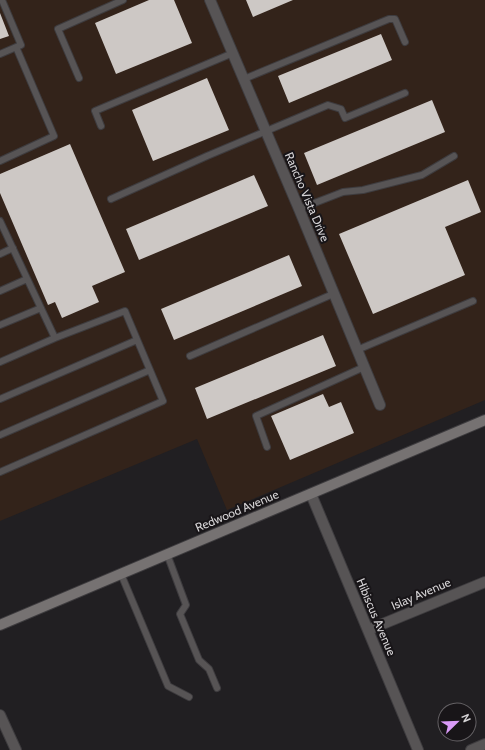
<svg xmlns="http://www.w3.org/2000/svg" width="485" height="750" font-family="Cabin,sans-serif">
  <rect width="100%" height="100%" fill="#211f22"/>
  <!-- industrial -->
  <path fill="#33231a" d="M0 0H485V400L227 510 197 439 0 521Z"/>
  <!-- building -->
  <path fill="#cdc8c5" d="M149 0H174L192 43 116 74 95 23Z
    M246 0H293L253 17Z
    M0 13 9 36 0 39Z
    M381 34 392 60 289 103 278 76Z
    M207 78 229 130 153 161 132 110Z
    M432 100 445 132 317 185 304 153Z
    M70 144 125 272 92 286 99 302 62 318 55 302 48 305 0 193V174Z
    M254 175 268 206 139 260 126 229Z
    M468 180 481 212 445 227 465 275 373 314 339 234Z
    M289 255 302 286 174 340 161 309Z
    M323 335 336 366 207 419 195 388Z
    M323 394 329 407 341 402 354 433 290 460 271 416Z"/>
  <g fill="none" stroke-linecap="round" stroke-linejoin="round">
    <!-- lane casing -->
    <g stroke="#3e3c3f" stroke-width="8">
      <path id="lane" d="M0 54 21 45 2 0
        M79 78 58 29 123 0
        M244 79 389 19H395L405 42
        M101 126 95 111 233 53
        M0 161 54 136 16 47
        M111 199 207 156 328 105 341 109 345 118 405 93
        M299 209 343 192 363 190 422 175 454 156
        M0 221 55 338 125 311 163 401 0 472
        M0 254 13 248
        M0 291 27 279
        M0 325 41 308
        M357 350 473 301
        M190 356 333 294
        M0 362 55 338
        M0 399 137 340
        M0 435 150 370
        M267 447 256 416 364 367
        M167 554 186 605 180 614 199 660 209 669 217 688
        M121 574 168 686 189 697"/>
    </g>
    <!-- street casing -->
    <g stroke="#3e3c3f" stroke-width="12">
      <path id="street" d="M210 0 299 209 380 405
        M311 494 418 750
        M368 630 485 582
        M0 715 16 750
        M471 750 485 744"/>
    </g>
    <!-- secondary casing -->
    <g stroke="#3e3c3f" stroke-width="12">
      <path id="secondary" d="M0 625 485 420"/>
    </g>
    <!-- lane -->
    <use href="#lane" stroke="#575455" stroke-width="6"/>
    <!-- street -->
    <use href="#street" stroke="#575455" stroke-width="10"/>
    <!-- secondary -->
    <use href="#secondary" stroke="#767272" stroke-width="10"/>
  </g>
  <g text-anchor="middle" stroke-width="4" stroke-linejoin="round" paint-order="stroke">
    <!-- street labels -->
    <g font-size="12" fill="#d5d3d5" stroke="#181518">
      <text transform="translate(307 197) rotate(67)" y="4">Rancho Vista Drive</text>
      <text transform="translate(237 511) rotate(-23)" y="4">Redwood Avenue</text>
      <text transform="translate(421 594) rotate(-23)" y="4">Islay Avenue</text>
      <text transform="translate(376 617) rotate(67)" y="4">Hibiscus Avenue</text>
    </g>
  </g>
  <!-- north arrow -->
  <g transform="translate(457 722) rotate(67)"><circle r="19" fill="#181518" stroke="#646164"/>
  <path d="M0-3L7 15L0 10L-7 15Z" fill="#d99af7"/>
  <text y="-6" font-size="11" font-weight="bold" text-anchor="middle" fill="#d5d3d5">N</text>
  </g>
</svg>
